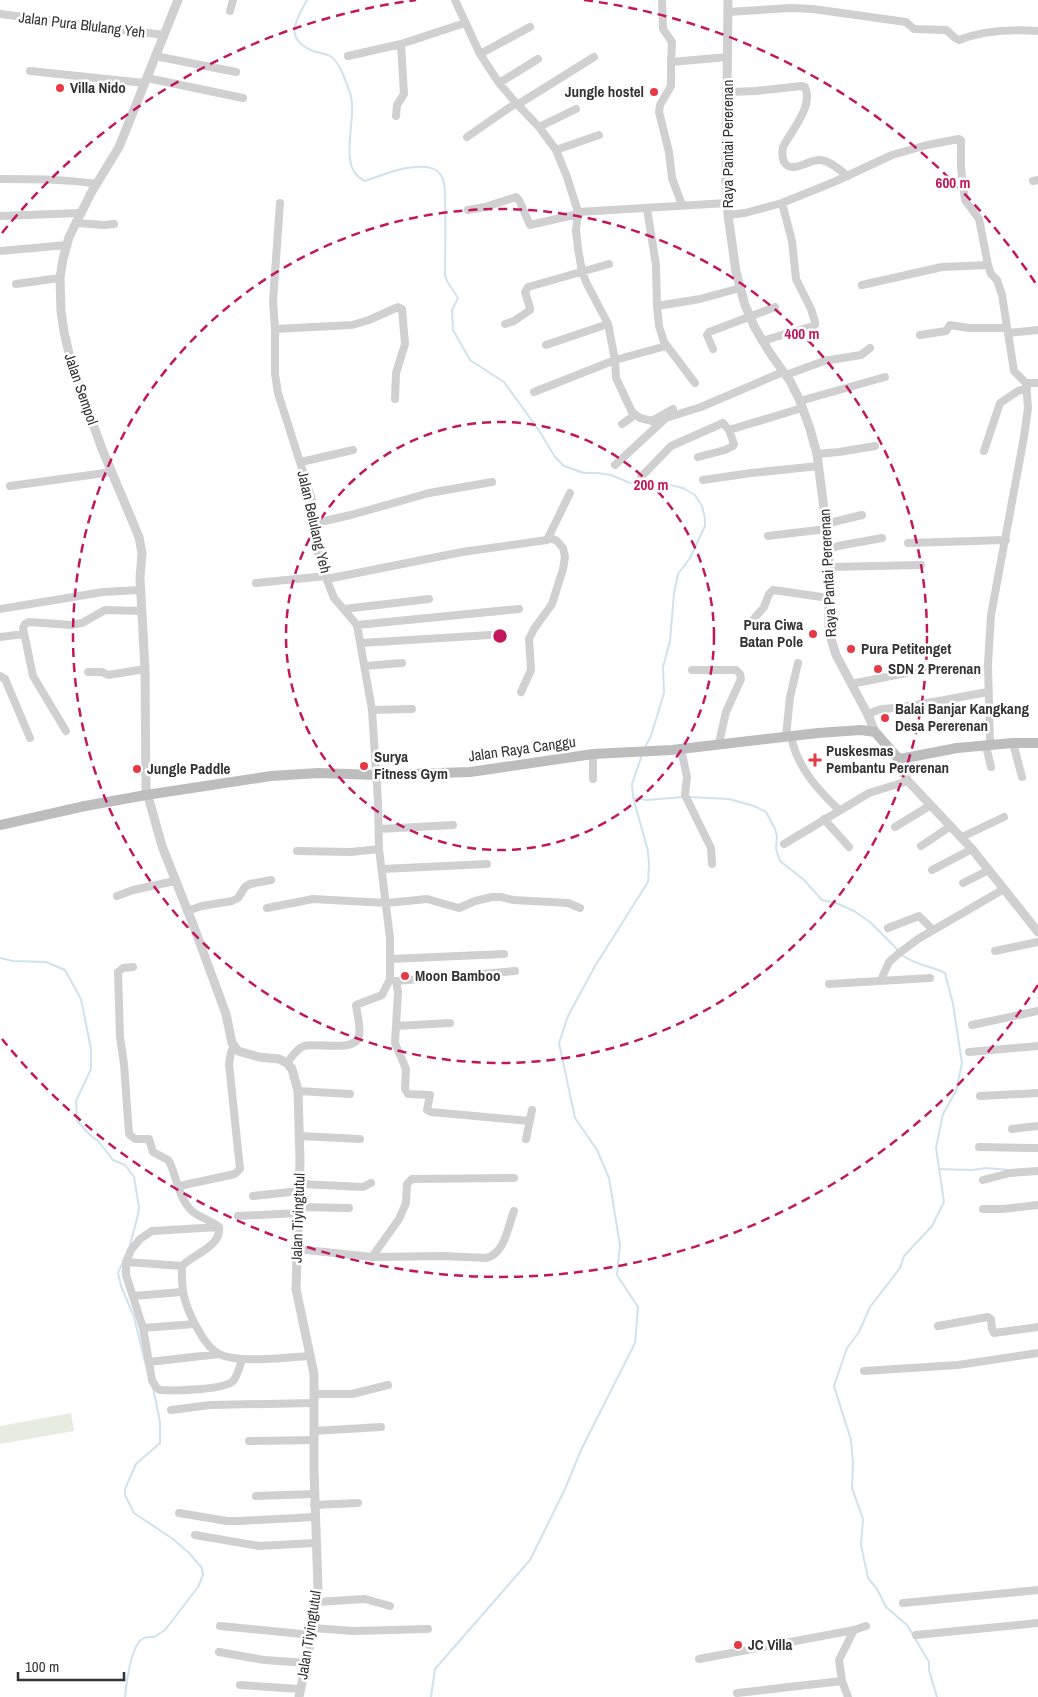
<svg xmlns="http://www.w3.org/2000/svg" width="1038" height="1697" font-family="'Archivo Narrow',sans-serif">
  <rect width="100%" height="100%" fill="#fff"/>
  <!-- green -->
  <path fill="#e6ecdf" d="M71 1413 74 1431 0 1444V1426Z"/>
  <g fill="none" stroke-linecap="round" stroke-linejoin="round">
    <!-- stream -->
    <path stroke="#cfe2ee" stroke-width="2" d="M307 0C296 20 284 38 311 50 317 53 325 53 330 56 340 62 346 82 350 93 359 118 335 168 365 181 382 175 418 160 436 170 440 173 443 178 444 183 445 190 445 198 445 206 446 229 445 252 445 275L447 281 458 298 452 310 453 330 470 360 504 382 540 432 555 457 564 466 584 473H597L611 475 630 483 657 482 683 488 695 495 702 506 705 519V526L690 558 678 574 674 593 670 641 663 667 664 693 651 736 644 749
      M688 797 729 799 754 806 766 812 775 829 777 836 776 849 780 861 803 879 822 900 836 903 854 911 870 922 899 951
      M634 798 647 800 683 797
      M902 955C915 965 931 966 945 973L953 1004 962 1063 956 1091 943 1114 936 1148 944 1202 932 1226 904 1256 900 1268 870 1307 859 1332 847 1348 834 1386 851 1440 853 1462 852 1488 863 1519 861 1545 868 1578 877 1589 886 1607 907 1625 929 1662V1670L937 1697
      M0 958 13 961 46 962 65 970 81 999 91 1049V1069L76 1101 77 1121 91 1136 99 1142 113 1160 125 1165 134 1177 139 1207 137 1219 130 1245
      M939 1169 972 1170 986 1168 1008 1170
      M122 1264 118 1273 121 1286 134 1317 146 1366
      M125 1697C126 1683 131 1647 142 1639 146 1636 150 1637 154 1637L165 1630 198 1587 203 1575 202 1568 189 1553 173 1539 134 1513 125 1495V1489L136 1464 160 1443V1422L153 1387
      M431 1697 435 1669 530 1560 565 1489 581 1450 635 1343 638 1307 617 1275 620 1245 609 1178 597 1150 575 1118 559 1043 568 1016 595 966 648 882 649 864 648 851 633 797 632 784 642 755"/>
    <!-- minor -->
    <path stroke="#d0d0d0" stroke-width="8" d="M455 0 480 54 499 83 516 103 539 127 556 150 567 177 578 212 576 230 578 249 582 271 586 282 608 324 615 360 616 378 633 414 632 417 622 424
      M662 0 663 29 672 42 671 62V86L660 105 659 112 669 152 672 178 682 205
      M230 11 233 0
      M728 12 790 8 813 9 906 22 914 29 946 30C951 33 953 38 959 40 984 30 1011 29 1038 31
      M0 14 164 35
      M480 54 530 27
      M155 56 236 72
      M348 56 401 44 465 23
      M671 62 728 57
      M30 71 145 83
      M147 78 243 98
      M499 83 538 59
      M728 92 756 91 802 86 805 87C814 106 791 131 783 147 782 153 782 157 784 162 792 175 809 159 820 160 831 161 839 170 848 176
      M517 105 594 57
      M396 116 397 105 404 94 401 44
      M539 127 576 109
      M467 137 516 103
      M556 150 599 135
      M0 179C33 179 65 179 97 184
      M1033 181 1038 180
      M280 203 273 301 275 329V374L278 393 312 500 311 524 321 565 334 598 357 625 372 710 378 802 379 849 390 938V979L382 995 356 1005C357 1015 361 1025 359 1036 355 1053 317 1042 304 1046 296 1049 292 1057 287 1063
      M782 203 834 182 892 155 927 145 959 139 961 140V168L965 200 979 219 988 265 991 274 997 280 1002 295 1014 371 1026 383 1028 408 1024 437 991 615 988 664 990 745
      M647 209 656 265 657 306 659 326 664 342 695 383
      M468 210 485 207 516 197 519 200 530 225 578 214
      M578 212 727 203
      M728 215 745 213 782 203 792 241 796 279 811 309 815 322V325L810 327 762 341
      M0 216 81 213
      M76 223 104 225 114 224
      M0 251 67 245
      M16 284 60 278
      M862 285 942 267 988 265
      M657 306 700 299 740 288
      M505 324 514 321 530 310V308L525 292 528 287 609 264
      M275 329 352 325 369 320 398 307 402 309 405 344 396 373 395 399
      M1009 333 1038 330
      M920 335 946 331 950 325 969 328H1007
      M546 345 608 324
      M713 349 707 335 709 332 775 307
      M786 375 824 361 861 355 870 348
      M1026 383H1038
      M534 392 615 360 666 346
      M800 401 885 377
      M632 412 640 418 652 421 673 409
      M984 451 1000 403 1018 391 1027 388
      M817 454 839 452 875 446
      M698 457 725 450 733 446 734 444 729 430 802 408
      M301 462 353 450
      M615 465 666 418 701 407 783 372
      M641 477 671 446 723 423 729 430
      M703 480 751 473 819 466
      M10 486 112 472
      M311 524 351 515 429 493 492 482
      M825 524 862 515
      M768 536 826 529
      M908 543 1006 540
      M829 549 838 546 882 538
      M830 567 921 565
      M327 579 462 552 547 540 570 493
      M256 583 326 576
      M0 609 103 592 140 590
      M344 609 429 599
      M751 622 764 607 769 594 773 590 829 598
      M357 625 519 609
      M0 637 24 634
      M361 643 490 635
      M365 666 402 663
      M692 670H736L740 674 741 679 726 712 719 743
      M88 672H102L108 675 145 669
      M0 676 5 679 30 738
      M851 684 921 670
      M521 692 531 670 529 639 534 629 552 604 563 569 565 557 563 548 557 541 549 537
      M372 710 412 709
      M868 715C881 706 888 710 902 707 931 703 959 697 988 692
      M66 731 33 676 23 628 25 624 29 622 71 625 82 623 105 610 142 611
      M786 736 790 697 798 663
      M791 736C797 767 817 789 839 810
      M1013 743 1022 777
      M986 746 991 767
      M681 749 687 777 685 795 711 848 712 864
      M593 754V779
      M824 819 849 847
      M895 827 931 805
      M379 829 453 825
      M962 837 1004 817
      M784 844 869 793 908 781
      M921 846 951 826
      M297 851 351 852 379 849
      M382 869 487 864
      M932 870 972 849
      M963 883 989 870
      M117 896 133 890 175 881
      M267 908 313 899 387 903 427 899 459 908 475 901 492 897H501L513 900 568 903 580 908
      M187 911 202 906 232 901 238 898 245 887 250 884 271 880
      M888 928 919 916 933 930
      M995 951 1038 942
      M390 959 504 954
      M133 967 123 968 118 972 120 1037 124 1064 129 1134 135 1139H149L153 1152 168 1160 170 1163C177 1179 179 1199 192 1211 200 1218 211 1220 219 1227 222 1246 192 1255 182 1266 181 1290 184 1303 195 1324 201 1335 208 1348 219 1354 239 1364 287 1357 310 1356
      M390 979 396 981 398 992 395 1043 406 1069 405 1089 408 1094 430 1095 427 1110 431 1112 529 1121
      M881 980 889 962 898 954 918 939 1004 889
      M396 981 515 971
      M829 984 930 978
      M972 1025 1038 1011
      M396 1026 450 1023
      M969 1052 1038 1046
      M298 1091 350 1094
      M980 1096 1038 1093
      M1012 1129 1038 1126
      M300 1136 360 1139
      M526 1139 532 1110
      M979 1147 1038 1148
      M983 1180 1010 1173 1038 1171
      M300 1184 363 1187 371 1183
      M184 1185 235 1174 240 1169 229 1064 231 1052 234 1047
      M253 1196 300 1191
      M299 1207 349 1208
      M983 1209H1002L1038 1205
      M238 1216 299 1213
      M219 1227 152 1231 140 1239 131 1250 126 1262V1275L143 1328 152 1380 156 1387 160 1390C174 1391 224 1390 233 1381 238 1375 240 1366 242 1359
      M297 1249 372 1257 444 1256 486 1258C505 1254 508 1226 514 1211
      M372 1257 399 1219 406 1203 407 1184 412 1179 514 1178
      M126 1262 182 1266
      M133 1296 182 1292
      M938 1326 988 1317 991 1319 992 1329 994 1333 1038 1327
      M143 1328 195 1324
      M149 1362 219 1354
      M864 1371 958 1365 1038 1353
      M314 1394H352L388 1385
      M171 1410 210 1405 314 1403
      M314 1431 381 1427
      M249 1441 314 1440
      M256 1496 314 1494
      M314 1505 358 1503
      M179 1513 227 1521H239L315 1517
      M195 1535 259 1546 315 1543
      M317 1602 365 1599 390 1606
      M903 1603 1038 1590
      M220 1626 312 1635
      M313 1628 353 1631 428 1629
      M916 1635 1038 1623
      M219 1652 264 1660 307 1663
      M699 1659 854 1630 866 1626
      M240 1685 300 1689
      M737 1693 842 1681
      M848 1697 842 1681 839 1660 854 1630"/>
    <!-- tertiary -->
    <path stroke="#d0d0d0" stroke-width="9" d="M178 0 119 147 91 193 69 237 63 259 60 278 61 311 64 332 71 362 102 449 139 537 142 553 140 578 145 669 146 789 162 846 194 927 226 1014 232 1043 238 1051 259 1057 279 1059 287 1063 292 1069 298 1091 300 1161 296 1289 314 1374V1470L318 1589 312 1635 299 1697
      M728 0 726 181 728 215 736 272 745 305 755 328 770 353 790 381 800 401 810 429 817 454 829 549V632L836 655 868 715 875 732
      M900 759 902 771 908 781 972 849 1038 932"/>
    <!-- secondary -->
    <path stroke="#bdbdbd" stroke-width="10" d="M0 825 85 806 146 795 271 776 319 773 377 775 470 772 593 754 672 750 818 733 861 730 875 732 897 757 900 759 957 748 1013 743H1038"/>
  </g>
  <!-- distance rings -->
  <g fill="none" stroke="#c2185b" stroke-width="2.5" stroke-dasharray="9 6">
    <circle cx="500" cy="636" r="214"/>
    <circle cx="500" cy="636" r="427"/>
    <path d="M1038 985A641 641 0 0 1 2 1039M2 233A641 641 0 0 1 416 0M584 0A641 641 0 0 1 1038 287"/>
  </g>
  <!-- markers -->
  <g fill="#e63946" stroke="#fff" stroke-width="2">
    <circle cx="60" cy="88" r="5"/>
    <circle cx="654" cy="92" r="5"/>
    <circle cx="813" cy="634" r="5"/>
    <circle cx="851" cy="649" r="5"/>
    <circle cx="878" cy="669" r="5"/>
    <circle cx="885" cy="718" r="5"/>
    <path d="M812.5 752.5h5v5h5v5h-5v5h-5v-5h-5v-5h5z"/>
    <circle cx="364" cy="766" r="5"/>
    <circle cx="137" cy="769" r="5"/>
    <circle cx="405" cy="976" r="5"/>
    <circle cx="738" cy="1645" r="5"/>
  </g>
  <g text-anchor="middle" stroke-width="5" stroke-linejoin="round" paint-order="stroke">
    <!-- street labels -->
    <g font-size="15" fill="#333" stroke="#fff">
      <text transform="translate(82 25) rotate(7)" y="5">Jalan Pura Blulang Yeh</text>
      <text transform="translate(728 144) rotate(-90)" y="5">Raya Pantai Pererenan</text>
      <text transform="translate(81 389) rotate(71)" y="5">Jalan Sempol</text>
      <text transform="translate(314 522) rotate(77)" y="5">Jalan Belulang Yeh</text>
      <text transform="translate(828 573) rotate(-93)" y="5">Raya Pantai Pererenan</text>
      <text transform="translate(522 749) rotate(-8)" y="5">Jalan Raya Canggu</text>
      <text transform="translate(298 1218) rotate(-88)" y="5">Jalan Tiyingtutul</text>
      <text transform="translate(309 1635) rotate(-81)" y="5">Jalan Tiyingtutul</text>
    </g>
    <!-- poi labels -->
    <g font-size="15" font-weight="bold" fill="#333" stroke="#fff" text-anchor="start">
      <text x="70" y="93">Villa Nido</text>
      <text x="644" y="97" text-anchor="end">Jungle hostel</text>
      <text x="803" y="630" text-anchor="end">Pura Ciwa<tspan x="803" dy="17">Batan Pole</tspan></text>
      <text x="861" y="654">Pura Petitenget</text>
      <text x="888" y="674">SDN 2 Prerenan</text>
      <text x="895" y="714">Balai Banjar Kangkang<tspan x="895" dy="17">Desa Pererenan</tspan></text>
      <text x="826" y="756">Puskesmas<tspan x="826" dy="17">Pembantu Pererenan</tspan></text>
      <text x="374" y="762">Surya<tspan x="374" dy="17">Fitness Gym</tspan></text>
      <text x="147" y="774">Jungle Paddle</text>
      <text x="415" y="981">Moon Bamboo</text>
      <text x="748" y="1650">JC Villa</text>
    </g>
  </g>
  <circle cx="500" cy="636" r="8" fill="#c2185b" stroke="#fff" stroke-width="2.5"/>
  <g font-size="15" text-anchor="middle" font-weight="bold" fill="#c2185b" stroke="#fff" stroke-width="5" stroke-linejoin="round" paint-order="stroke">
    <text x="953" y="188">600 m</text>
    <text x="802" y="339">400 m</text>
    <text x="651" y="490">200 m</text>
  </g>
  <!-- scale -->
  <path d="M18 1672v8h106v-8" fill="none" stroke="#333333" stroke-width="2.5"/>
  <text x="25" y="1672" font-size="15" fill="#333333" stroke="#ffffff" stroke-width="4" paint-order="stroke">100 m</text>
</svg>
